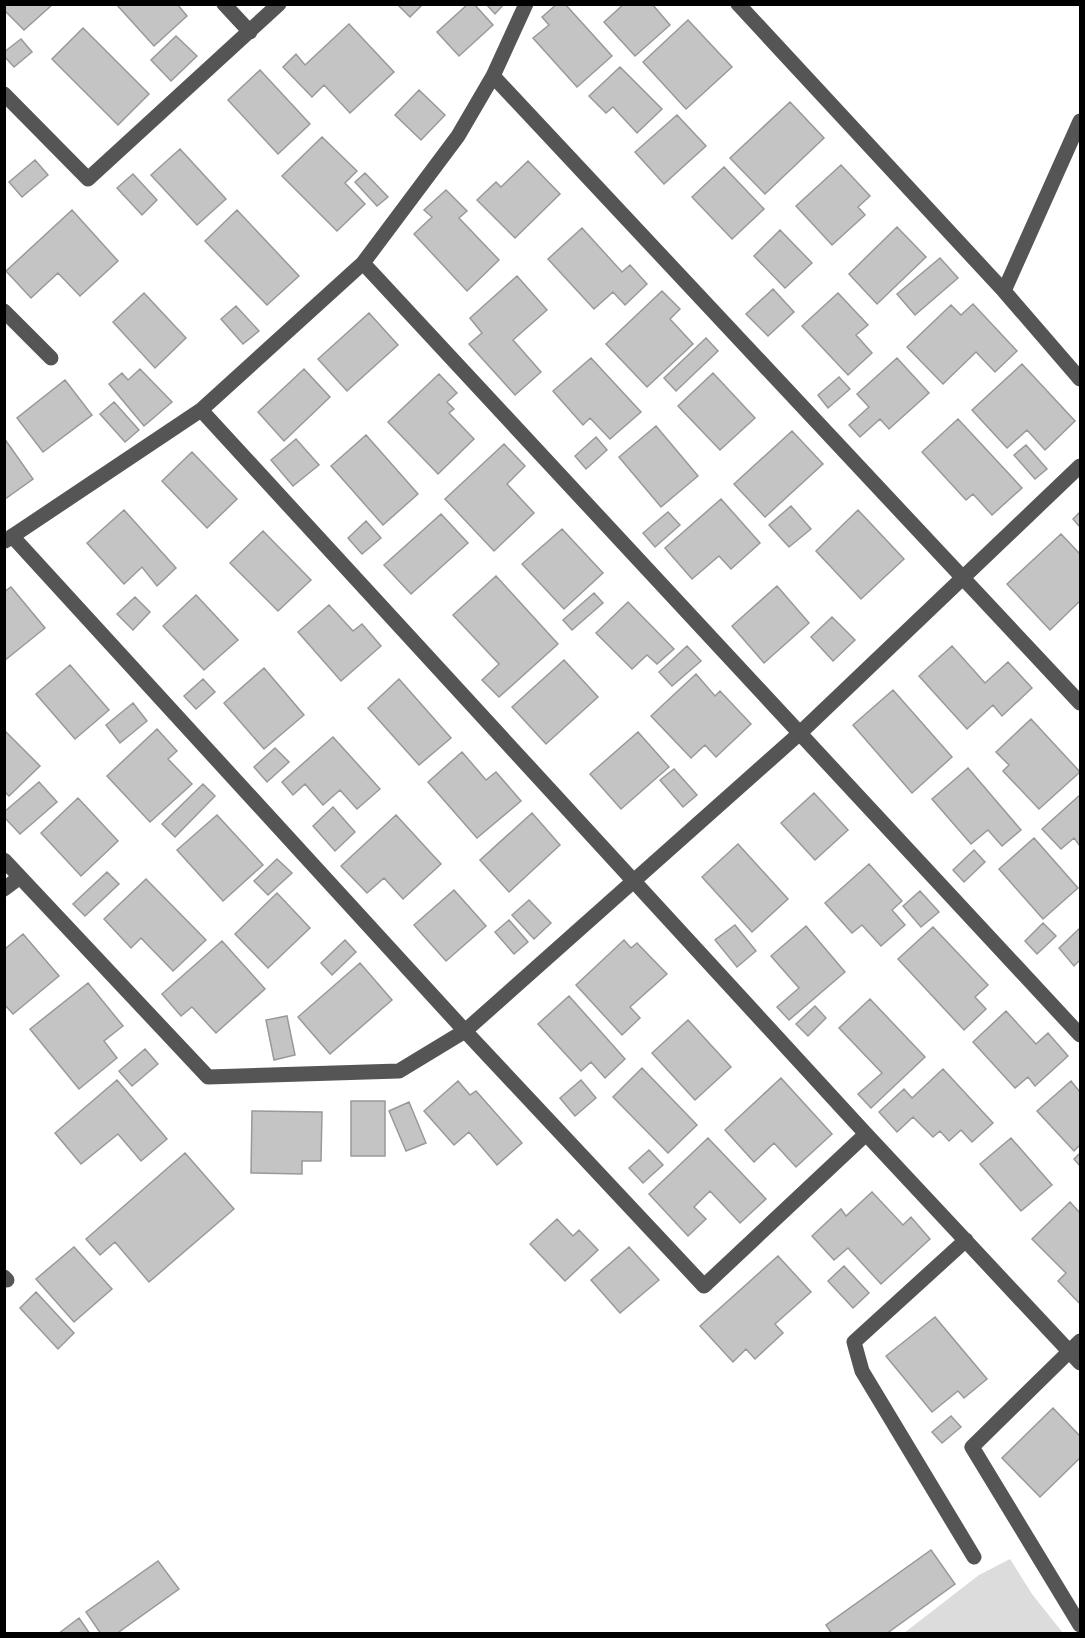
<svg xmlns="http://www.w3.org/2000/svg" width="1085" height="1638" font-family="'Public Sans',sans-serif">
  <rect width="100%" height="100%" fill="#fff"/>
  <!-- green -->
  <path fill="#dcdcdc" d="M1010 1559 1032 1594 1063 1633H904L979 1575Z"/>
  <!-- building -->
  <path fill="#c4c4c4" stroke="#999" stroke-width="1.5" d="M4 4H52V5L24 30 4 10Z
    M116 4H177L187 16 154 46Z
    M397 4H423L410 17Z
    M468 4H474L493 25 459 56 437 32Z
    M486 4H504L495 14Z
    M557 4H565L612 56 577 87 533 38 549 25 542 17Z
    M624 4H652L670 25 635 56 604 22Z
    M688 20 732 67 686 109 643 62Z
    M349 24 394 72 350 113 324 85 312 97 283 67 296 54 305 65Z
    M83 28 149 94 118 125 52 59Z
    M176 36 197 56 171 81 151 60Z
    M21 39 32 52 14 67 4 56V52Z
    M620 67 662 109 637 133 613 107 606 113 589 96Z
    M260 70 310 124 278 154 228 100Z
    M419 90 445 115 421 140 395 115Z
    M790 102 824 138 765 194 730 158Z
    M677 115 706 146 664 184 635 152Z
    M322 137 357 171 345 183 365 204 337 231 282 176Z
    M180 149 226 199 197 225 151 175Z
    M35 160 48 175 22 197 9 182Z
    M528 161 560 194 515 238 477 200 496 182 501 187Z
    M841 165 870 196 858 207 865 215 832 245 796 206Z
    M724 167 764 209 732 239 692 197Z
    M365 173 388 197 377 206 355 182Z
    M133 174 157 200 142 215 117 188Z
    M446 190 467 211 459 218 499 260 467 291 414 234 432 217 424 210Z
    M72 210 118 261 80 296 58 273 31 298 6 271Z
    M237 210 299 276 267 305 205 241Z
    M897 227 926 257 877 304 849 274Z
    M582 228 622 272 630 265 647 284 625 305 613 292 594 309 548 259Z
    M780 230 812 263 785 288 754 256Z
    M940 258 958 278 915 315 897 294Z
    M517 276 547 310 513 340 541 372 515 395 469 344 482 333 470 318Z
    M773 289 794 312 768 336 746 314Z
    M662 291 680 309 670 319 693 344 647 387 606 344Z
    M144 293 186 338 155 368 113 322Z
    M838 293 868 325 856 335 872 353 848 375 802 326Z
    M973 304 1017 351 995 372 976 352 943 384 907 347 951 305 961 315Z
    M236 306 259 331 243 344 221 319Z
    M369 313 398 345 347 391 318 359Z
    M706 338 718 351 676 391 664 378Z
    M591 358 641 412 610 439 590 418 583 425 553 391Z
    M897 358 929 393 889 429 880 419 860 437 849 425 869 407 857 394Z
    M1022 364 1075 421 1045 450 1027 430 1007 448 972 410Z
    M140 369 172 402 144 426 109 384 122 373 128 380Z
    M304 369 330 397 284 441 258 412Z
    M713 373 755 418 720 450 678 406Z
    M439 374 457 393 447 402 454 409 449 413 474 439 438 474 388 422Z
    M839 377 850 389 828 408 818 395Z
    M65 380 92 415 43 452 17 418Z
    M114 402 139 430 125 442 100 414Z
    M958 419 1022 488 992 515 973 494 966 500 922 452Z
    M656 426 698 476 661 507 619 457Z
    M792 431 823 464 765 517 734 484Z
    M366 435 418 494 383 525 331 466Z
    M596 437 607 450 586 469 575 456Z
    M4 438 33 479 5 499 4 498Z
    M296 439 319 465 293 486 271 460Z
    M504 444 525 466 507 484 534 513 494 551 445 499Z
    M1026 445 1047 469 1035 479 1014 455Z
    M192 452 237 499 207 528 162 481Z
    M721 499 760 543 731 569 719 556 692 579 665 548Z
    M791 506 811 529 789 547 769 525Z
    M124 510 176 568 157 586 142 567 124 584 87 543Z
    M858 510 904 559 861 599 816 551Z
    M668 512 680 525 655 547 643 533Z
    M1080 512V527L1073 519Z
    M441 514 468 543 411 594 384 565Z
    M366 521 381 538 362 554 348 538Z
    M562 529 603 573 564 609 522 564Z
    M263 531 311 580 278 611 230 563Z
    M1061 534 1080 554V601L1050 630 1007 584Z
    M496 576 558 644 499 697 482 680 499 664 453 615Z
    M777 586 809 623 764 663 732 626Z
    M11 587 45 628 4 661V592Z
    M594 593 603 603 572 630 563 620Z
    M196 595 238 640 204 670 163 626Z
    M135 597 150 612 133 630 117 614Z
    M628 602 674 649 657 664 647 655 632 669 596 633Z
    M329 605 353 631 362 624 381 646 341 681 298 632Z
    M832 617 855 640 833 661 811 637Z
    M687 646 701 661 672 686 659 672Z
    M952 646 985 683 1008 662 1032 688 1002 716 993 705 967 729 919 676Z
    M564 660 598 697 546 744 512 707Z
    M70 665 109 710 75 739 36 694Z
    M264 668 304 715 264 749 224 703Z
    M696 674 715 696 720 691 751 724 716 757 705 745 691 758 651 716Z
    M203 679 215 692 196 709 184 696Z
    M399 679 451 738 419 765 368 708Z
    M893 690 952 757 912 793 853 725Z
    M133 703 147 721 120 743 106 725Z
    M1031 719 1080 772 1039 809 1003 771 1009 765 996 752Z
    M157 729 177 751 168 759 192 784 150 822 107 776Z
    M6 732 40 766 9 796 4 791V733Z
    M638 732 669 767 621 809 590 774Z
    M333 737 380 789 357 809 340 790 323 805 305 784 293 795 282 782Z
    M275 748 289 762 267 782 254 767Z
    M462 752 486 780 496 772 521 801 477 838 428 782Z
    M968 768 1021 830 1002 846 988 830 971 844 932 799Z
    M674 769 697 795 683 807 660 780Z
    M39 782 57 802 20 834 4 817V812Z
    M203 784 215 796 175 837 162 824Z
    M814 793 848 830 815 860 781 823Z
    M1080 795V846L1074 838 1061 849 1042 829Z
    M78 798 118 841 81 876 41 833Z
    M333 807 355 832 335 851 313 826Z
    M532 813 560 845 509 892 480 860Z
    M217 815 263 865 223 901 177 850Z
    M396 815 441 864 403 899 384 878 367 893 341 866Z
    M1034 838 1078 888 1043 919 999 869Z
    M738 844 788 899 752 932 702 877Z
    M974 850 985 862 964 882 953 870Z
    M277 859 292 873 268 895 254 881Z
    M869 864 902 901 892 910 905 925 881 946 862 925 852 933 825 903Z
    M107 872 119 884 85 916 73 904Z
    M146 879 206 940 173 971 141 938 131 948 104 919Z
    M454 890 486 926 446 961 414 925Z
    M920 891 939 912 921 927 903 906Z
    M277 893 310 928 268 968 235 934Z
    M529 900 551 923 534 939 512 915Z
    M509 920 528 942 514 954 495 932Z
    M1043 923 1056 936 1037 954 1025 941Z
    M735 925 756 951 737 967 715 940Z
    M806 926 845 972 789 1020 777 1007 799 988 771 956Z
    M933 927 988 985 975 997 986 1009 964 1030 898 959Z
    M1080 928V960L1074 966 1059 948Z
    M23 934 59 976 13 1014 4 1004V946L6 948Z
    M345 940 356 952 332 975 321 963Z
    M624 940 631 948 637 943 667 974 630 1007 640 1018 622 1035 576 985Z
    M222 941 265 989 216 1033 192 1007 181 1016 162 994Z
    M360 963 392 1000 330 1054 298 1017Z
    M88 983 123 1026 104 1041 117 1058 79 1089 30 1029Z
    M569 996 625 1059 605 1078 591 1062 581 1071 538 1024Z
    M870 999 925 1057 871 1108 858 1094 882 1073 839 1028Z
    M815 1006 826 1018 808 1036 796 1024Z
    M1006 1011 1036 1044 1048 1033 1068 1056 1035 1086 1028 1077 1015 1088 973 1042Z
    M287 1016 295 1055 274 1060 266 1020Z
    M688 1020 731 1067 695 1100 652 1053Z
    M145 1049 158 1064 132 1086 119 1071Z
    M642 1068 697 1125 668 1153 613 1097Z
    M943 1069 993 1123 972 1142 961 1130 949 1141 940 1131 933 1137 913 1117 897 1132 879 1112 904 1089 912 1098Z
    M781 1078 832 1134 796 1167 774 1143 754 1162 725 1130Z
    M117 1080 167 1139 141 1161 118 1134 81 1164 55 1133Z
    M581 1080 596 1098 575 1116 560 1098Z
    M458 1081 470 1095 476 1091 522 1143 497 1165 469 1132 454 1145 424 1111Z
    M1071 1081 1080 1092V1145L1074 1151 1037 1111Z
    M351 1101H385V1156H351Z
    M409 1102 426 1143 406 1151 389 1111Z
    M252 1111 322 1112 321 1161H302V1174L251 1173Z
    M708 1138 766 1199 740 1223 710 1191 694 1207 706 1219 688 1236 649 1194Z
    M1011 1138 1052 1185 1021 1211 980 1164Z
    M649 1150 663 1165 643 1183 629 1168Z
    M185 1153 234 1209 149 1282 115 1242 100 1255 86 1239Z
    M1080 1153V1166L1074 1159Z
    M872 1192 903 1225 911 1217 930 1239 881 1284 848 1248 834 1260 812 1236 841 1209 846 1216Z
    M1070 1202 1080 1213V1304L1058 1281 1066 1273 1032 1239Z
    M557 1219 573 1236 579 1230 598 1250 565 1281 530 1244Z
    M74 1247 112 1289 74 1322 36 1279Z
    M629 1247 659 1280 620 1313 591 1280Z
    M778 1256 811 1292 775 1324 783 1333 755 1359 746 1349 733 1362 700 1326Z
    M844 1266 869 1293 853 1308 828 1281Z
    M36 1292 74 1333 58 1349 20 1308Z
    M935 1317 987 1379 964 1398 958 1391 932 1412 886 1356Z
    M1053 1408 1080 1436V1458L1040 1497 1002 1458Z
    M951 1416 961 1427 942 1443 932 1432Z
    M931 1550 955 1584 886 1634H832L826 1625Z
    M158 1561 179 1589 116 1634H101L86 1612Z
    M79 1618 90 1634H58Z"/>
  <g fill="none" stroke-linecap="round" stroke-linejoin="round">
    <!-- minor -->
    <path stroke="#555" stroke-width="15" d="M224 4 250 32
      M738 4 1004 291 1080 379
      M493 76 1080 703
      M4 94 88 179 279 4
      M363 263 1080 1035
      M1004 291 1080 121
      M4 311 51 358
      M201 410 866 1134 1080 1363
      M12 536 465 1031 704 1286 866 1134
      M5 541 201 410 363 263 458 136 493 76 526 4
      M4 860 208 1077 399 1071 465 1031 800 733 1080 466
      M4 889 20 877
      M966 1240 854 1342 862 1371 974 1557
      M4 1277 7 1280
      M1080 1341 972 1447 1080 1625"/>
  </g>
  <!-- border -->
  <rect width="1085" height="1638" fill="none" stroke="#000000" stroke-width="12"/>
</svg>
